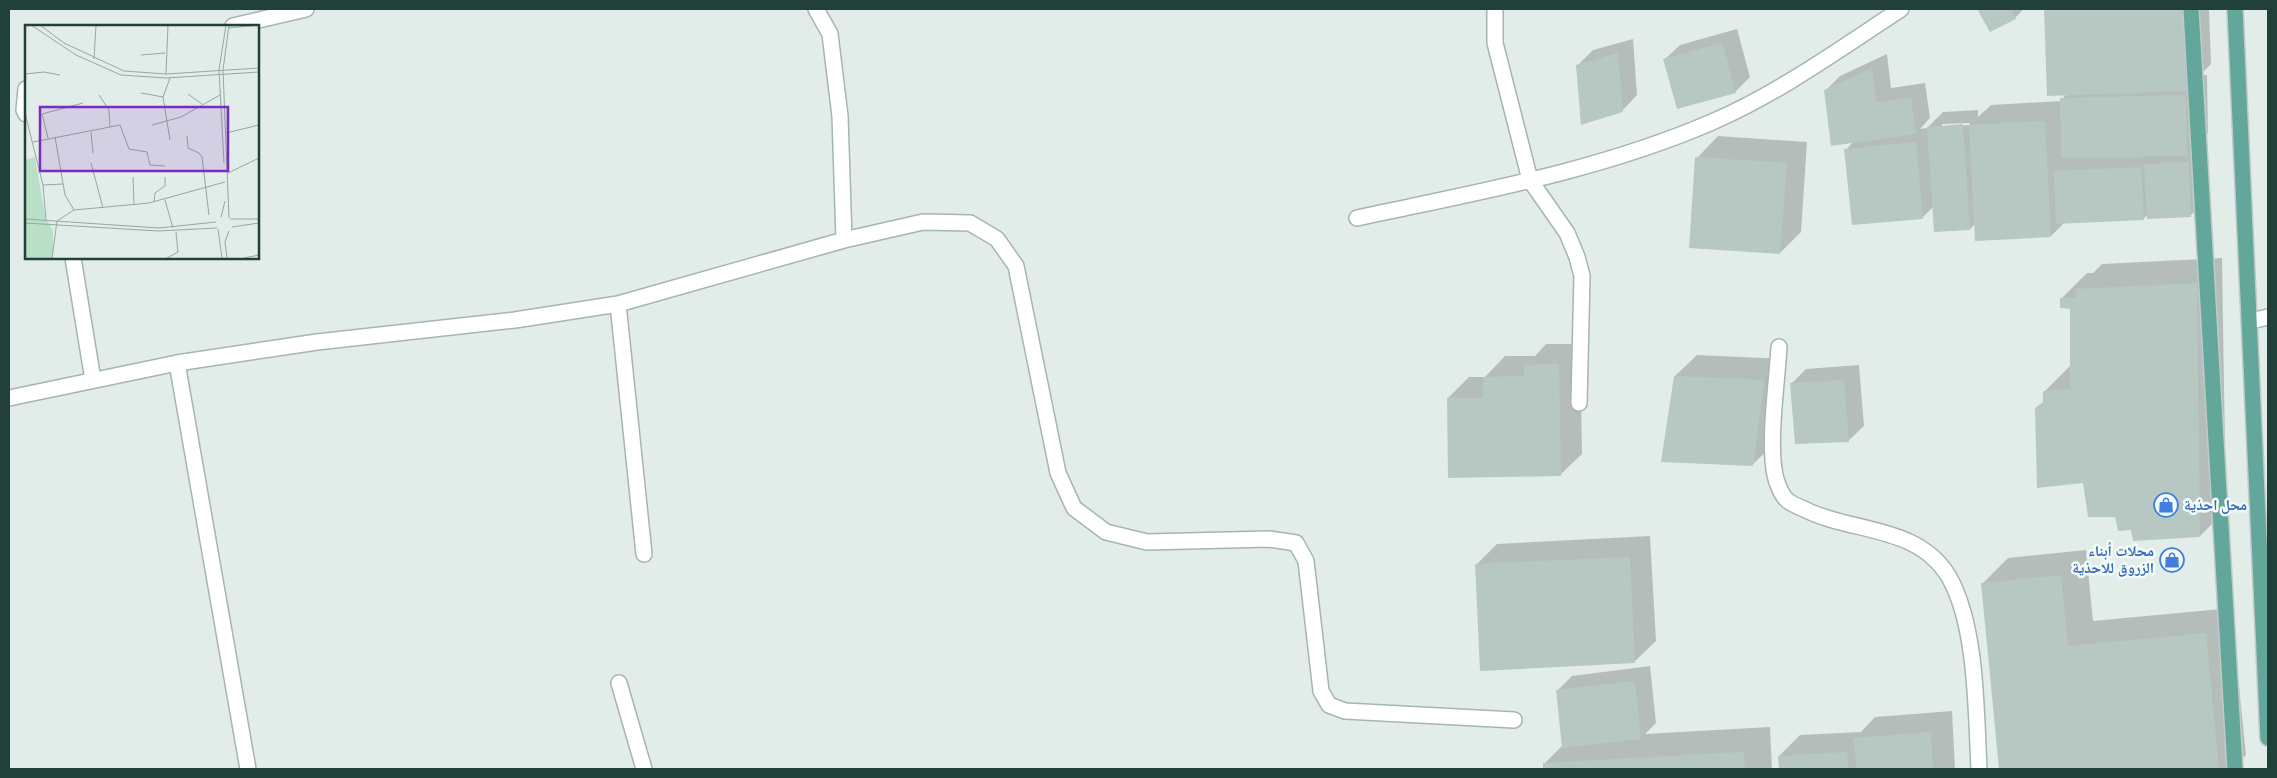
<svg xmlns="http://www.w3.org/2000/svg" width="2277" height="778" font-family="Raleway,'Noto Naskh Arabic',sans-serif">
  <rect width="100%" height="100%" fill="#e2ede9"/>
  <!-- shadow -->
  <path fill="#0003" fill-rule="evenodd" d="M1978 9H2022L2023 10 2015 18 1990 31Z
    M2046 9H2209L2211 64 2200 75H2207L2208 133 2193 148 2206 200 2191 215 2148 214 2143 219 2065 222 2051 236 1976 223 1970 229 1933 207 1923 217 1846 150 1854 141 1825 91 1840 76 1887 54 1891 88 1925 83 1930 118 1920 129 1927 128 1943 112 1978 110V117L1991 105 2061 101 2066 94 2048 95ZM1969 123 1970 125 1942 127V124Z
    M1737 29 1750 77 1735 92 1664 60 1680 45Z
    M1633 39 1637 95 1622 111 1578 65 1593 50Z
    M1718 136 1807 142 1801 232 1780 253 1697 158Z
    M2222 258 2226 510 2200 536 2132 529 2084 481 2045 400V391L2071 365V308L2061 299 2087 273H2093L2102 264Z
    M1546 344H1580L1582 454 1560 475 1448 398 1469 377H1485L1505 356H1535Z
    M1697 355 1785 359 1774 444 1752 465 1675 376Z
    M1859 365 1864 426 1848 441 1791 384 1806 369Z
    M1650 536 1656 641 1634 662 1476 565 1497 544Z
    M2086 550 2093 621 2231 608 2246 755 2231 769H2000L1982 584 2008 558Z
    M1650 666 1656 723 1645 734 1770 727 1772 769H1545L1544 764 1563 745 1557 691 1572 676Z
    M1952 711 1955 769H1780L1779 756 1800 735 1861 732 1875 717Z"/>
  <!-- building -->
  <path fill="#b7c8c2" d="M1977 9H2011L2016 19 1990 32Z
    M2044 9H2183L2186 91 2047 96Z
    M1722 43 1736 93 1677 109 1663 59Z
    M1618 53 1623 112 1581 125 1576 65Z
    M1872 68 1876 102 1911 98 1916 134 1831 146 1824 90Z
    M2186 95 2187 156 2061 158 2060 98Z
    M2045 121 2051 237 1975 241 1969 125Z
    M1963 124 1970 230 1934 232 1927 127Z
    M1916 142 1923 219 1852 225 1844 149Z
    M1695 157 1787 163 1780 254 1689 248Z
    M2189 162 2191 217 2147 219 2144 164Z
    M2141 167 2144 220 2056 224 2054 171Z
    M2197 283 2200 537 2133 541 2131 530 2118 531 2115 517H2088L2083 483 2037 488 2035 408 2043 402V391L2070 389V309L2060 308V298H2077L2075 289Z
    M1559 364 1561 476 1448 478 1447 398H1483V377L1524 376V365Z
    M1674 376 1764 380 1753 466 1661 462Z
    M1844 380 1849 442 1795 444 1790 383Z
    M1630 557 1635 663 1480 671 1475 564Z
    M2061 575 2068 646 2206 633 2219 769H1999L1981 583Z
    M1635 681 1641 739 1562 748 1556 690Z
    M1931 732 1933 769H1857L1853 738Z
    M1744 752 1745 769H1543V763Z
    M1847 752 1848 769H1779L1778 756Z"/>
  <g fill="none" stroke-linecap="round" stroke-linejoin="round">
    <!-- minor casing -->
    <g stroke="#a4b6b1" stroke-width="18">
      <path id="minor" d="M816 9 830 34 840 116 844 240
        M1495 9V43L1530 180 1567 233 1577 257 1582 276 1579 403
        M233 26 306 9
        M26 89 24 110 26 114
        M1357 218C1477 192 1599 171 1712 122 1779 93 1840 49 1901 9
        M73 258 93 380
        M618 304 644 554
        M2251 321 2268 317
        M1779 347C1777 383 1768 441 1775 475 1776 481 1781 494 1786 499 1790 504 1800 507 1806 510 1853 533 1918 525 1949 577 1977 626 1976 712 1979 769
        M177 363 248 769
        M9 398 177 363 317 342 515 320 618 304 844 240 923 222 970 223 997 239 1016 266 1058 473 1074 508 1106 532 1147 542 1269 539 1296 543 1306 561 1321 691 1329 705 1345 711 1514 720
        M619 683 644 769"/>
    </g>
    <!-- major casing -->
    <g stroke="#c1cac8" stroke-width="18">
      <path id="major" d="M2191 9 2235 769
        M2235 9 2268 738"/>
    </g>
    <!-- minor -->
    <use href="#minor" stroke="#fff" stroke-width="15"/>
    <!-- major -->
    <use href="#major" stroke="#62a799" stroke-width="15"/>
  </g>
  <!-- icons -->
  <defs>
    <g id="shop-ring" transform="scale(1.25)"><circle r="9.5" fill="#f3f9f6" stroke="#3f7fe0" stroke-width="1.5"/><path d="M-5-2.5h2.3a2.7 3.5 0 0 1 5.4 0H5L5.5 6h-11ZM-1.5-2.5h3a1.5 2.3 0 0 0-3 0Z" fill="#3f7fe0"/></g>
  </defs>
  <g fill-rule="evenodd">
    <use href="#shop-ring" x="2166" y="505"/>
    <use href="#shop-ring" x="2172" y="560"/>
  </g>
  <g text-anchor="middle" stroke-width="5" stroke-linejoin="round" paint-order="stroke">
    <!-- shop labels -->
    <g font-size="15" font-weight="bold" fill="#366cbe" stroke="#f3f9f6" text-anchor="start">
      <text x="2184" y="510">محل احذية</text>
      <text x="2154" y="556" text-anchor="end">محلات أبناء<tspan x="2154" dy="17">الزروق للاحذية</tspan></text>
    </g>
  </g>
  <!-- overview -->
  <g transform="translate(25 25)">
    <rect width="234" height="234" fill="#e2ede9"/>
    <path d="M10 132 20 191 28 206V233H0V135Z" fill="#b9e0c6"/>
    <path fill="none" stroke="#94a8a3" stroke-width="1" d="M6 0 51 30 96 50 141 53 234 47M15 0 39 18 99 46 141 49 234 43M204 0 198 45 204 193M203 3 234 0M116 30 140 28M69 34 71 0M0 49 19 47 35 50M141 49 143 0M145 53 138 72 145 115M116 68 138 72M163 69 177 79M74 70 84 85 85 102M0 88 18 160 21 195M127 100 156 92 195 70M66 107 68 128M201 108 234 100M162 111 163 123 174 128 177 132 184 190M23 113 17 89 58 78M8 117 95 100 104 124 122 127 125 140 140 141M66 138 78 183M199 138 194 45 201 0M203 148 234 133M108 152 109 180M18 160 38 159M140 175 148 203M129 177 130 168 140 161V152M49 185 124 178 200 157M196 192 200 176M0 194 134 203 191 197M205 194H234M0 198 133 206 192 203M207 202 234 198M193 204 197 233M27 233 32 196 49 185 40 170 30 112M142 233 153 227 151 207M202 233 200 217 204 206M219 233 234 230"/>
    <path fill="#7b2cbf" fill-opacity="0.15" stroke="#7b2cbf" stroke-width="2.5" d="M15 82H203V146H15Z"/>
    <rect width="234" height="234" fill="none" stroke="#204039" stroke-width="2.5"/>
  </g>
  <!-- border -->
  <rect width="2277" height="778" fill="none" stroke="#204039" stroke-width="20"/>
</svg>
